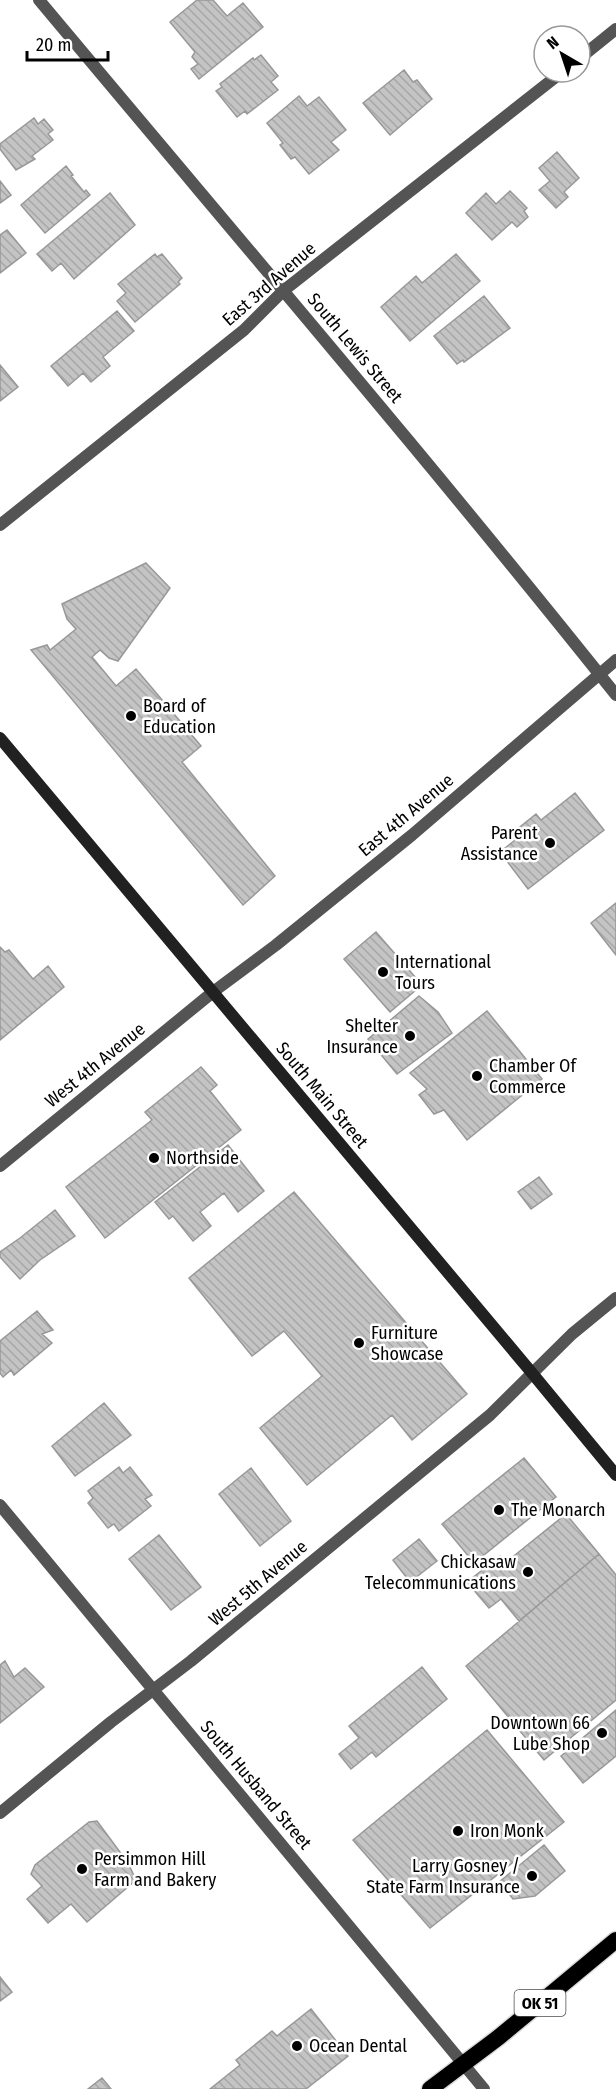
<svg xmlns="http://www.w3.org/2000/svg" width="616" height="2089" font-family="'Fira Sans Condensed',sans-serif">
  <defs>
    <pattern id="building-back-hatch" width="6" height="6" patternUnits="userSpaceOnUse" patternTransform="scale(1.5)"><rect width="6" height="6" fill="#c4c4c4"/><path d="M-1 5l2 2M0 0l6 6M5-1l2 2" fill="none" stroke="#a7a7a7"/></pattern>
  </defs>
  <rect width="100%" height="100%" fill="#fff"/>
  <!-- building -->
  <path fill="url(#building-back-hatch)" stroke="#989898" stroke-width="1.5" d="M197 0H213L227 16 243 3 263 27 199 79 191 69 198 64 192 57 195 52 170 22Z
    M261 55 278 76 271 82 278 90 247 114 245 111 237 117 216 91 222 87 220 84 253 58 254 60Z
    M404 70 413 82 417 80 432 99 390 135 363 103Z
    M299 96 307 106 319 97 346 130 331 142 339 150 309 174 295 157 291 159 280 145 283 143 267 123Z
    M34 118 38 124 44 119 53 130 48 134 53 140 32 156 35 159 16 170 0 149V144Z
    M557 152 579 178 564 192 568 197 556 208 539 190 550 181 539 168Z
    M66 166 73 175 71 176 84 192 86 190 90 195 45 233 21 205Z
    M0 181 11 195 0 203Z
    M510 191 527 208 524 211 528 217 517 227 512 222 492 240 466 213 486 193 496 204Z
    M110 193 135 225 74 279 61 263 52 271 37 254Z
    M7 230 26 253 0 273V235Z
    M155 254 157 257 162 254 182 278 178 282 180 284 135 322 117 301 126 293 118 284Z
    M456 254 480 281 410 341 381 307 416 276 422 283Z
    M484 296 510 328 464 362 463 360 457 364 434 336Z
    M117 311 134 331 103 357 110 366 91 382 83 373 68 386 51 366Z
    M0 365 18 387 0 401Z
    M146 563 170 588 118 661 109 658 100 650 92 657 116 686 136 669 201 746 182 762 275 876 243 905 31 650 47 645 50 650 76 629 67 619 62 604Z
    M575 793 604 830 528 889 500 852 524 833 520 827 536 814 541 820Z
    M616 903V955L591 923Z
    M376 932 422 985 390 1012 344 959Z
    M0 947 5 952 9 950 33 979 48 966 64 987 0 1040Z
    M419 996 438 1012 452 1033 397 1074 368 1039Z
    M487 1011 542 1079 467 1140 444 1110 434 1114 419 1095 427 1089 410 1073Z
    M201 1067 217 1085 210 1091 241 1130 105 1238 66 1187 152 1120 145 1112Z
    M228 1145 264 1191 238 1212 224 1193 200 1212 211 1226 193 1241 173 1216 169 1219 155 1202Z
    M539 1177 552 1194 531 1209 518 1192Z
    M294 1192 467 1394 412 1440 392 1415 307 1485 260 1428 322 1376 284 1331 252 1356 189 1278Z
    M55 1210 75 1236 40 1260 20 1279 0 1257V1252L20 1238Z
    M37 1311 53 1330 42 1334 52 1343 14 1375 11 1370 3 1377 0 1373V1341Z
    M104 1403 131 1435 75 1476 52 1446Z
    M524 1458 556 1497 474 1563 442 1524Z
    M119 1467 123 1473 130 1467 152 1495 145 1499 151 1506 119 1531 114 1524 108 1528 88 1503 93 1498 88 1491Z
    M251 1468 291 1521 260 1546 219 1494Z
    M566 1514 599 1554 519 1621 501 1599 489 1608 467 1582 500 1556 505 1563Z
    M159 1535 201 1587 171 1610 129 1559Z
    M419 1539 437 1561 410 1582 393 1560Z
    M599 1554 616 1575V1700L544 1760 466 1666Z
    M5 1661 14 1677 25 1668 44 1687 0 1723V1665Z
    M422 1667 447 1699 376 1757 372 1752 351 1769 339 1754 359 1738 349 1726Z
    M616 1710V1756L583 1783 561 1756Z
    M487 1730 564 1822 430 1928 353 1840Z
    M97 1821 128 1863 136 1880 87 1922 71 1904 48 1923 27 1899 42 1886 31 1874 35 1865 89 1822Z
    M544 1845 565 1871 535 1896 513 1899 499 1882Z
    M0 1977 12 1992 0 2001Z
    M311 2009 348 2056 306 2089H210L240 2065 236 2060 272 2031 277 2036Z
    M102 2078 111 2089H88Z"/>
  <g fill="none" stroke-linecap="round" stroke-linejoin="round">
    <!-- trunk casing -->
    <g stroke="#dbdbdb" stroke-width="19">
      <path id="trunk" d="M430 2089 499 2037 616 1940"/>
    </g>
    <!-- minor -->
    <path stroke="#545454" stroke-width="12" d="M39 0C232 231 428 459 616 695
      M0 1166 213 992 276 945 412 835 616 660
      M0 1505 484 2089
      M0 1813 111 1722 191 1661 490 1415 572 1334 616 1298"/>
    <!-- tertiary -->
    <path stroke="#545454" stroke-width="12" d="M580 58 616 29
      M0 525 244 330 283 291 562 72"/>
    <!-- secondary -->
    <path stroke="#212121" stroke-width="12" d="M0 738 532 1373 616 1475"/>
    <!-- trunk -->
    <use href="#trunk" stroke="#000" stroke-width="16"/>
  </g>
  <!-- markers -->
  <g fill="#000" stroke="#fff" stroke-width="2">
    <circle cx="131" cy="716" r="6"/>
    <circle cx="550" cy="843" r="6"/>
    <circle cx="383" cy="972" r="6"/>
    <circle cx="410" cy="1036" r="6"/>
    <circle cx="477" cy="1076" r="6"/>
    <circle cx="154" cy="1158" r="6"/>
    <circle cx="359" cy="1343" r="6"/>
    <circle cx="499" cy="1510" r="6"/>
    <circle cx="528" cy="1572" r="6"/>
    <circle cx="602" cy="1733" r="6"/>
    <circle cx="458" cy="1831" r="6"/>
    <circle cx="82" cy="1869" r="6"/>
    <circle cx="532" cy="1876" r="6"/>
    <circle cx="297" cy="2046" r="6"/>
  </g>
  <g text-anchor="middle" stroke-width="5" stroke-linejoin="round" paint-order="stroke">
    <!-- shield labels -->
    <rect fill="#fff" stroke="#4c4c4c" stroke-width="1.5" x="514.5" y="1990" width="51" height="26" rx="4.5"/>
    <g font-size="16" font-weight="bold" fill="#000">
      <text x="540" y="2009">OK 51</text>
    </g>
    <!-- street labels -->
    <g font-size="18" fill="#000" stroke="#fff">
      <text transform="translate(269 284) rotate(-41)" y="6">East 3rd Avenue</text>
      <text transform="translate(355 348) rotate(50)" y="6">South Lewis Street</text>
      <text transform="translate(406 815) rotate(-40)" y="6">East 4th Avenue</text>
      <text transform="translate(95 1065) rotate(-39)" y="6">West 4th Avenue</text>
      <text transform="translate(322 1095) rotate(50)" y="6">South Main Street</text>
      <text transform="translate(258 1583) rotate(-40)" y="6">West 5th Avenue</text>
      <text transform="translate(256 1785) rotate(50)" y="6">South Husband Street</text>
    </g>
    <!-- poi labels -->
    <g font-size="18" fill="#000" stroke="#fff" text-anchor="start">
      <text x="143" y="712">Board of<tspan x="143" dy="21">Education</tspan></text>
      <text x="538" y="839" text-anchor="end">Parent<tspan x="538" dy="21">Assistance</tspan></text>
      <text x="395" y="968">International<tspan x="395" dy="21">Tours</tspan></text>
      <text x="398" y="1032" text-anchor="end">Shelter<tspan x="398" dy="21">Insurance</tspan></text>
      <text x="489" y="1072">Chamber Of<tspan x="489" dy="21">Commerce</tspan></text>
      <text x="166" y="1164">Northside</text>
      <text x="371" y="1339">Furniture<tspan x="371" dy="21">Showcase</tspan></text>
      <text x="511" y="1516">The Monarch</text>
      <text x="516" y="1568" text-anchor="end">Chickasaw<tspan x="516" dy="21">Telecommunications</tspan></text>
      <text x="590" y="1729" text-anchor="end">Downtown 66<tspan x="590" dy="21">Lube Shop</tspan></text>
      <text x="470" y="1837">Iron Monk</text>
      <text x="94" y="1865">Persimmon Hill<tspan x="94" dy="21">Farm and Bakery</tspan></text>
      <text x="520" y="1872" text-anchor="end">Larry Gosney /<tspan x="520" dy="21">State Farm Insurance</tspan></text>
      <text x="309" y="2052">Ocean Dental</text>
    </g>
  </g>
  <!-- north arrow -->
  <g transform="translate(562 54) rotate(321)"><circle r="28" fill="#ffffff" stroke="#999999" stroke-width="1.5"/>
  <path d="M0-4.5L10 22L0 15L-10 22Z" fill="#000000"/>
  <text y="-9" font-size="16" font-weight="bold" text-anchor="middle" fill="#000000">N</text>
  </g>
  <!-- scale -->
  <path d="M27 51v9h81v-9" fill="none" stroke="#000000" stroke-width="3"/>
  <text x="36" y="51" font-size="18" fill="#000000" stroke="#ffffff" stroke-width="4.5" paint-order="stroke">20 m</text>
</svg>
